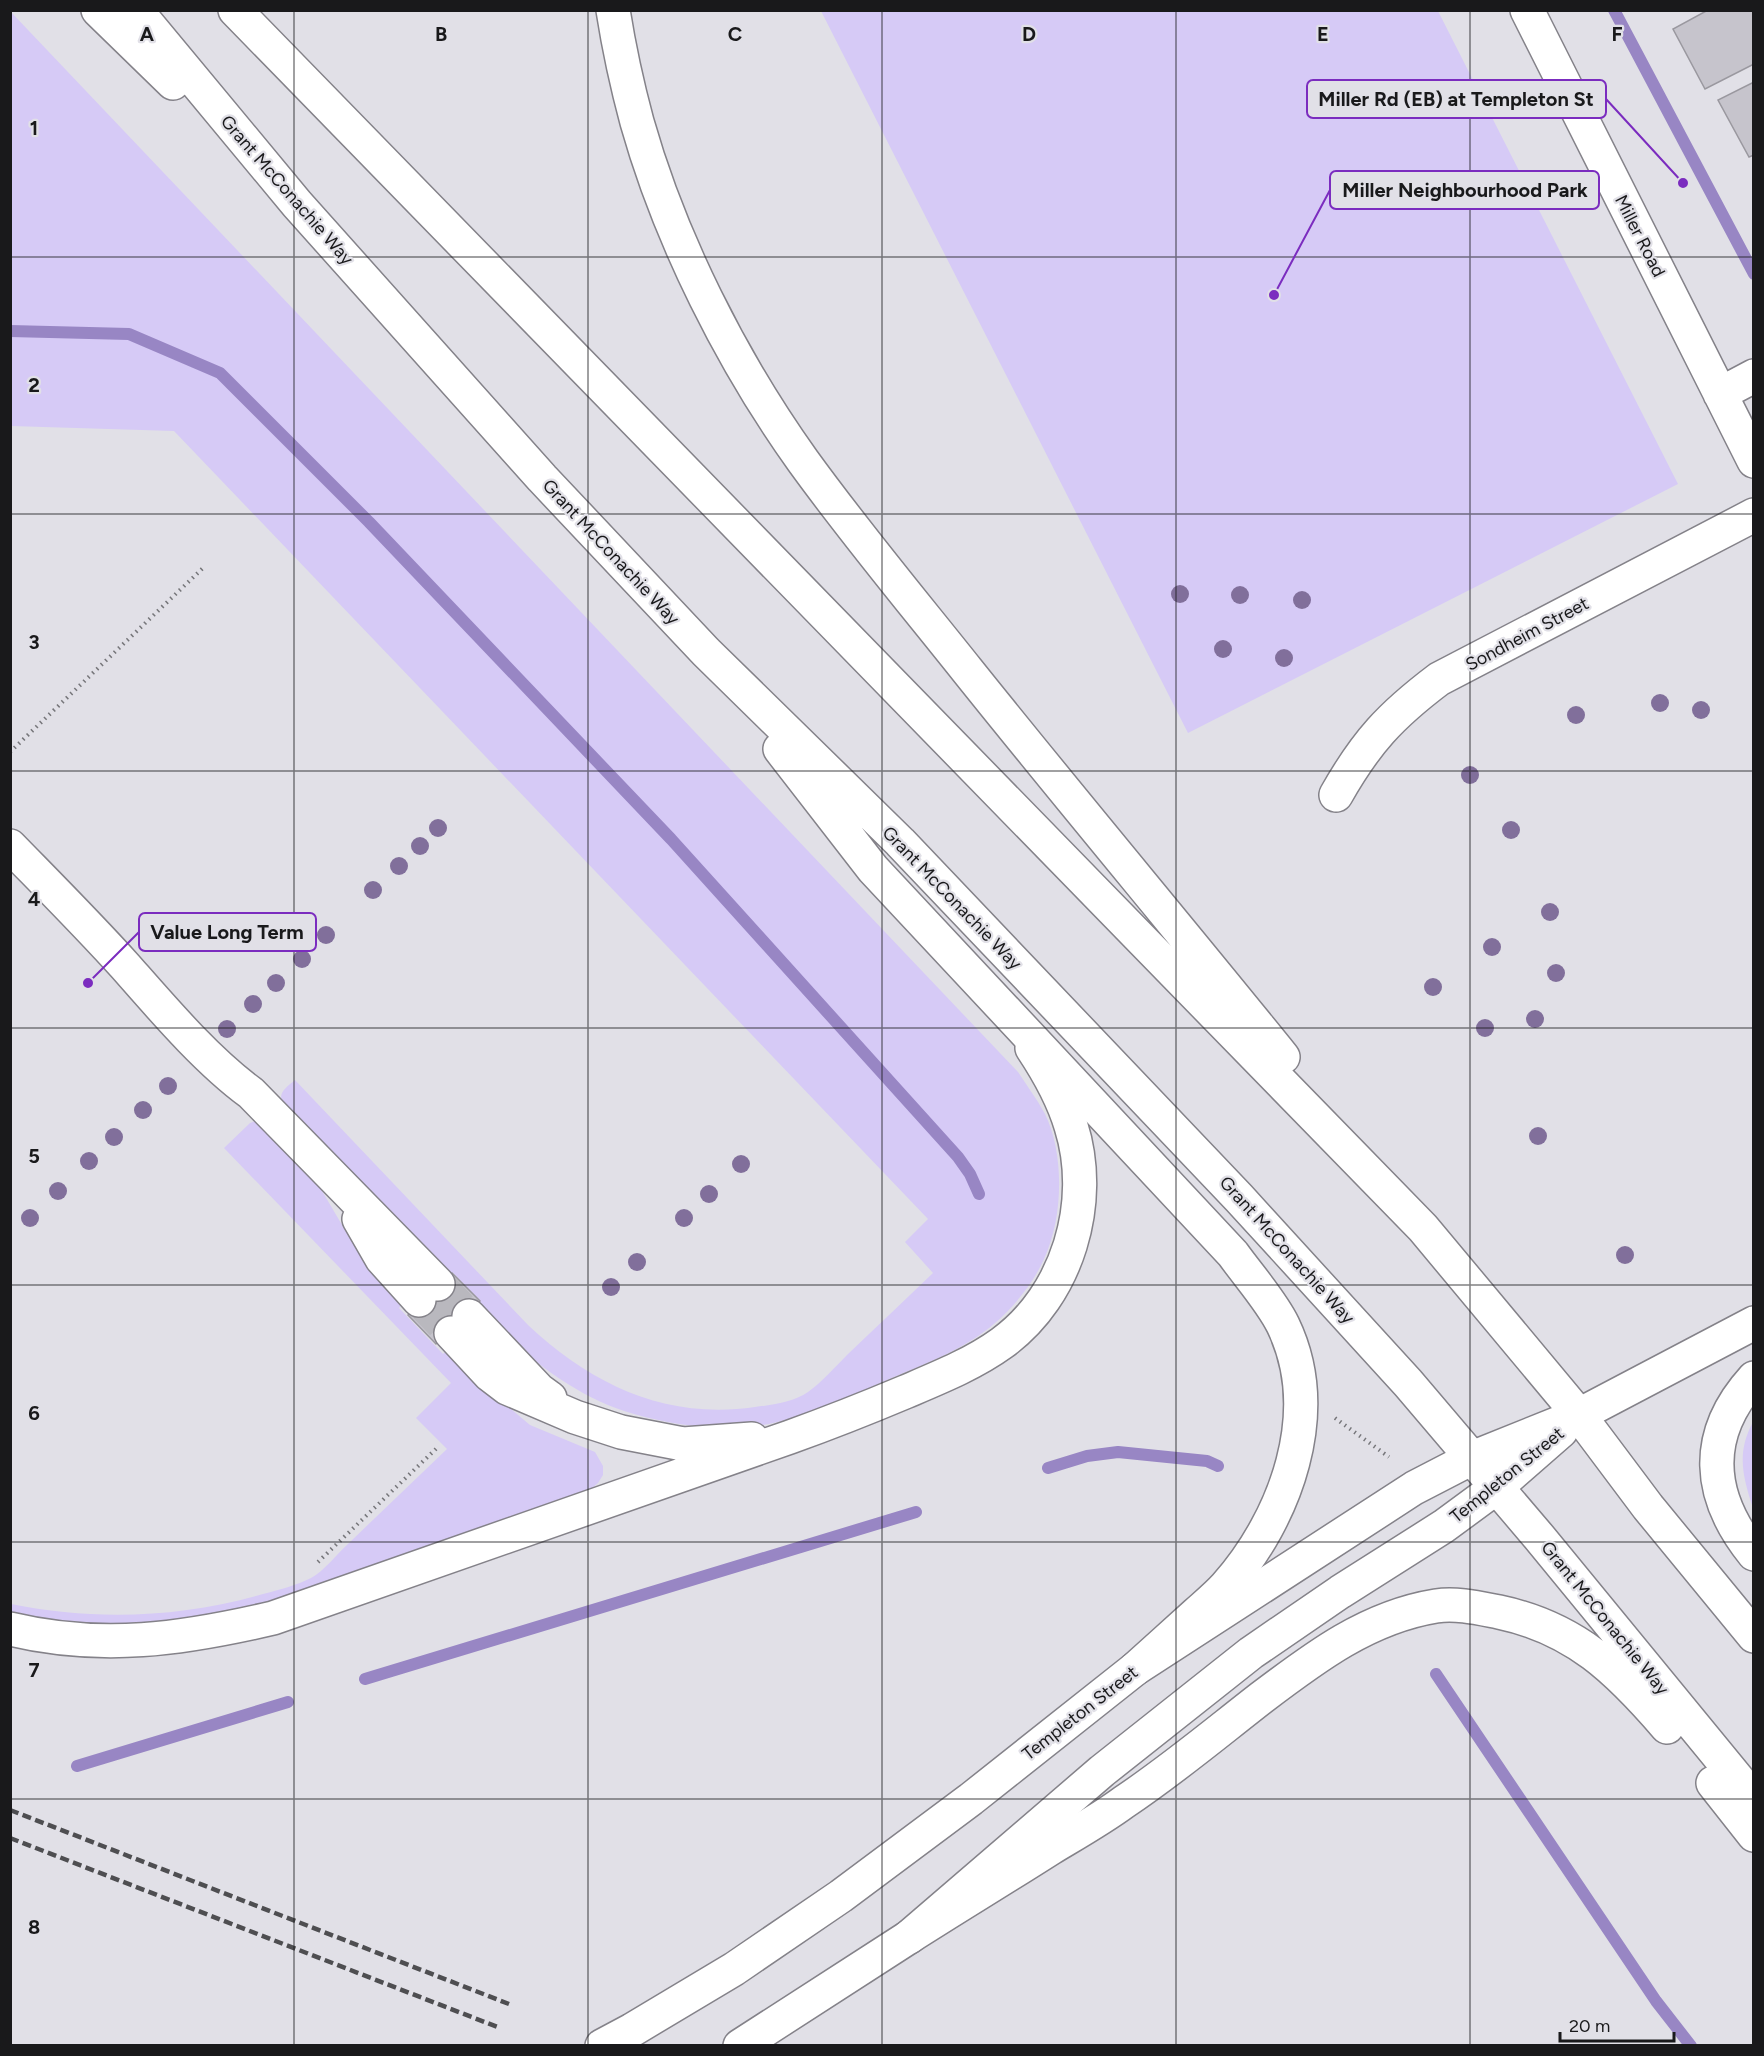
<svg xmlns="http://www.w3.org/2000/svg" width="1764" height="2056" font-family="Figtree,sans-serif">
  <rect width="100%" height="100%" fill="#e1e0e7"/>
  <!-- green -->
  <path fill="#d6caf6" d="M10 11 1018 1072C1027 1086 1037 1099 1045 1114 1065 1155 1063 1218 1044 1259 1034 1282 1014 1307 995 1323 964 1350 924 1364 887 1380 849 1397 810 1415 769 1424 725 1432 676 1426 634 1414 572 1397 520 1351 475 1307L479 1301 453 1273 448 1277 282 1102C278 1092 288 1086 295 1080L528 1325C592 1385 666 1420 755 1407 772 1405 794 1402 808 1392 822 1382 835 1367 847 1355 876 1327 905 1300 933 1273L905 1242 928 1219 174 431 11 426Z
    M821 11H1438L1678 484 1188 733Z
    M258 1120 315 1179 355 1247 404 1302 399 1308 443 1354 448 1349 485 1387 530 1425 595 1452 603 1466V1475L598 1483 592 1488 283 1605 145 1630 11 1619V1604C95 1621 180 1618 263 1594 279 1590 297 1585 311 1578 324 1571 337 1554 348 1544 381 1512 414 1481 447 1449L416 1418 451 1383 224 1148 250 1123Z
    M1753 1422V1508C1743 1477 1736 1453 1753 1422Z"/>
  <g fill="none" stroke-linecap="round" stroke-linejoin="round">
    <!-- stream -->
    <path stroke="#9886c4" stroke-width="12" d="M1614 10 1754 274
      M10 331 129 334 220 373 369 522 671 839 958 1157 970 1174 979 1194
      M1048 1468 1087 1456 1118 1452 1207 1461 1218 1466
      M1436 1674 1656 2001 1691 2046
      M365 1679 916 1512
      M77 1766 288 1702"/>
  </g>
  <!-- building -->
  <path fill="#c6c4cc" stroke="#9a989f" stroke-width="1.5" d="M1708 10H1754V64L1705 89 1673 29Z
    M1754 82V155L1749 157 1718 100Z
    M452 1273 480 1301 436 1344 408 1315Z"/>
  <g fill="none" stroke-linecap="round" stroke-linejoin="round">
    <!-- minor-tunnel -->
    <path stroke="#b9b8be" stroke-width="33" stroke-dasharray="33 16" stroke-linecap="butt" d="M438 1284 469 1316
      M419 1300 451 1333"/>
    <!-- minor casing -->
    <g stroke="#848289" stroke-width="36">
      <path id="minor" d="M1527 10 1754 461
        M1720 394 1754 376
        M1336 795C1366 742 1390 716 1439 679L1754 515
        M10 846C49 886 88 925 125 966 162 1008 206 1060 251 1093L438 1284
        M359 1219 382 1259 419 1300
        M469 1316 539 1390 550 1398
        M451 1333 490 1375 507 1388 575 1417 621 1432 683 1444 752 1439
        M10 1629C102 1651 183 1639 273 1618L790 1437C829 1423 867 1408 905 1392 938 1378 973 1364 1002 1343 1068 1295 1095 1202 1071 1126 1063 1099 1048 1072 1032 1048
        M602 2046 632 2030 734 1969 841 1896 971 1799 1135 1669 1414 1488 1472 1458 1579 1415 1754 1323
        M740 2046 909 1937 1102 1771 1251 1653 1340 1592 1444 1526 1497 1487 1561 1431"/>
    </g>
    <!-- major casing -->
    <g stroke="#848289" stroke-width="36">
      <path id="major" d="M98 10 173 83
        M136 10 297 204 542 478 706 652 900 842 1239 1198 1408 1383 1539 1537 1754 1799
        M235 10 1423 1228 1579 1415 1648 1507 1754 1636
        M613 10C619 48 627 85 637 122 670 239 732 362 803 461 855 533 912 601 967 670 1071 800 1178 927 1283 1057
        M780 749 873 869 1233 1254C1248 1275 1272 1302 1283 1325 1325 1412 1286 1518 1226 1586 1217 1596 1206 1605 1196 1614 1176 1632 1155 1651 1135 1669
        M1754 1378C1702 1435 1707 1496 1754 1554
        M1713 1783 1754 1835
        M909 1937C956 1907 1004 1878 1051 1848 1076 1833 1101 1819 1124 1802 1172 1770 1216 1733 1261 1698 1315 1657 1368 1617 1436 1606 1457 1603 1478 1608 1499 1612 1575 1628 1618 1670 1667 1727"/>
    </g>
    <!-- path -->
    <path stroke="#76767a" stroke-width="4" stroke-dasharray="1.5 4.5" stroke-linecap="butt" d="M1486 106 1526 85
      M10 752 203 568
      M1335 1418 1389 1457
      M318 1562 439 1446"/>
    <!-- minor -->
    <use href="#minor" stroke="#fff" stroke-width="33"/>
    <!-- major -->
    <use href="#major" stroke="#fff" stroke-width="33"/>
    <!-- rail -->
    <path stroke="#4e4e51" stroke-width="4.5" stroke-dasharray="9 4.5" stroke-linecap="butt" d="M10 1810 509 2004
      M10 1838 500 2028"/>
  </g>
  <!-- trees -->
  <g fill="#816f9b">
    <circle cx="1180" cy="594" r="9"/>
    <circle cx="1240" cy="595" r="9"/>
    <circle cx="1302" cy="600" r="9"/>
    <circle cx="1223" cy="649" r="9"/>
    <circle cx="1284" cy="658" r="9"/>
    <circle cx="1660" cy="703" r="9"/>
    <circle cx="1701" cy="710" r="9"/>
    <circle cx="1576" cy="715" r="9"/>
    <circle cx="1470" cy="775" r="9"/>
    <circle cx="438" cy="828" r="9"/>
    <circle cx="1511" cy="830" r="9"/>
    <circle cx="420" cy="846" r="9"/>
    <circle cx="399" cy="866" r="9"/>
    <circle cx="373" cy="890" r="9"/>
    <circle cx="1550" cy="912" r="9"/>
    <circle cx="326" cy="935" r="9"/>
    <circle cx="1492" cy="947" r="9"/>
    <circle cx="302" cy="959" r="9"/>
    <circle cx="1556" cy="973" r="9"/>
    <circle cx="276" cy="983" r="9"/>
    <circle cx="1433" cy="987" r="9"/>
    <circle cx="253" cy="1004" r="9"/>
    <circle cx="1535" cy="1019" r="9"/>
    <circle cx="1485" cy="1028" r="9"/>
    <circle cx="227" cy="1029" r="9"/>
    <circle cx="168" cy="1086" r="9"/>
    <circle cx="143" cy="1110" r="9"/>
    <circle cx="1538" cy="1136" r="9"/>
    <circle cx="114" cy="1137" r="9"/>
    <circle cx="89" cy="1161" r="9"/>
    <circle cx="741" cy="1164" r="9"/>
    <circle cx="58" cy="1191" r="9"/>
    <circle cx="709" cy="1194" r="9"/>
    <circle cx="30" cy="1218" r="9"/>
    <circle cx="684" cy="1218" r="9"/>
    <circle cx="1625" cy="1255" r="9"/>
    <circle cx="637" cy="1262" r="9"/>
    <circle cx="611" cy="1287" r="9"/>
  </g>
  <!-- grid -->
  <path fill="none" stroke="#19191b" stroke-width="1.5" stroke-opacity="0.55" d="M294 10V2046M588 10V2046M882 10V2046M1176 10V2046M1470 10V2046M10 257H1754M10 514H1754M10 771H1754M10 1028H1754M10 1285H1754M10 1542H1754M10 1799H1754"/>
  <g text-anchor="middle" stroke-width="4.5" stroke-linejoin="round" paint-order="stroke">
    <!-- street labels -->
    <g font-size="18" fill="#19191b" stroke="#e1e0e7">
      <text transform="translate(287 190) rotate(49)" y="6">Grant McConachie Way</text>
      <text transform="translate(1640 236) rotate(63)" y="6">Miller Road</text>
      <text transform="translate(611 552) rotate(47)" y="6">Grant McConachie Way</text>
      <text transform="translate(1527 634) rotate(-28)" y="6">Sondheim Street</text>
      <text transform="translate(952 898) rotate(46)" y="6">Grant McConachie Way</text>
      <text transform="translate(1287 1250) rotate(48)" y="6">Grant McConachie Way</text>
      <text transform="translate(1507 1475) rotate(-39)" y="6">Templeton Street</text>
      <text transform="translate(1605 1618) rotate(51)" y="6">Grant McConachie Way</text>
      <text transform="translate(1080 1713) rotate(-38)" y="6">Templeton Street</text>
    </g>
  </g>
  <g font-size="20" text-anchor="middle" font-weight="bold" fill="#19191b" stroke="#e1e0e7" stroke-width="4.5" stroke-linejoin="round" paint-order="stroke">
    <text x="147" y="41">A</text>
    <text x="441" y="41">B</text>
    <text x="735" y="41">C</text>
    <text x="1029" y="41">D</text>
    <text x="1323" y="41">E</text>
    <text x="1617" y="41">F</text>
    <text x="34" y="135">1</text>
    <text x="34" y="392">2</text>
    <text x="34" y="649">3</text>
    <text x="34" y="906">4</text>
    <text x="34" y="1163">5</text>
    <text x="34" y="1420">6</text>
    <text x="34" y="1677">7</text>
    <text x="34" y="1934">8</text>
  </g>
  <!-- callouts -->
  <path fill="none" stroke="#7b2cbf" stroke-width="2" d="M1683 183L1606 99M1274 295L1330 190M88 983L139 932"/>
  <g fill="#7b2cbf" stroke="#e1e0e7" stroke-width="2">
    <circle cx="1683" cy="183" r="6"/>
    <circle cx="1274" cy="295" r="6"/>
    <circle cx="88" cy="983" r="6"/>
  </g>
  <g fill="#e1e0e7" stroke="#7b2cbf" stroke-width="2">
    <rect x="1307" y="80" width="299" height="38" rx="6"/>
    <rect x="1330" y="171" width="269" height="38" rx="6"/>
    <rect x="139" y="913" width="177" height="38" rx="6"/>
  </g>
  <g font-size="20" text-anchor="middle" font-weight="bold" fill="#19191b">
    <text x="1456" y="106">Miller Rd (EB) at Templeton St</text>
    <text x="1465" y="197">Miller Neighbourhood Park</text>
    <text x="227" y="939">Value Long Term</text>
  </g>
  <!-- border -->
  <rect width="1764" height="2056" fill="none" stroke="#19191b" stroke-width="24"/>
  <!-- scale -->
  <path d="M1560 2032v9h114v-9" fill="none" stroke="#19191b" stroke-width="3"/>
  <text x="1569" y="2032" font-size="18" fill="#19191b" stroke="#e1e0e7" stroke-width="4.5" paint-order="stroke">20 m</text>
</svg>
